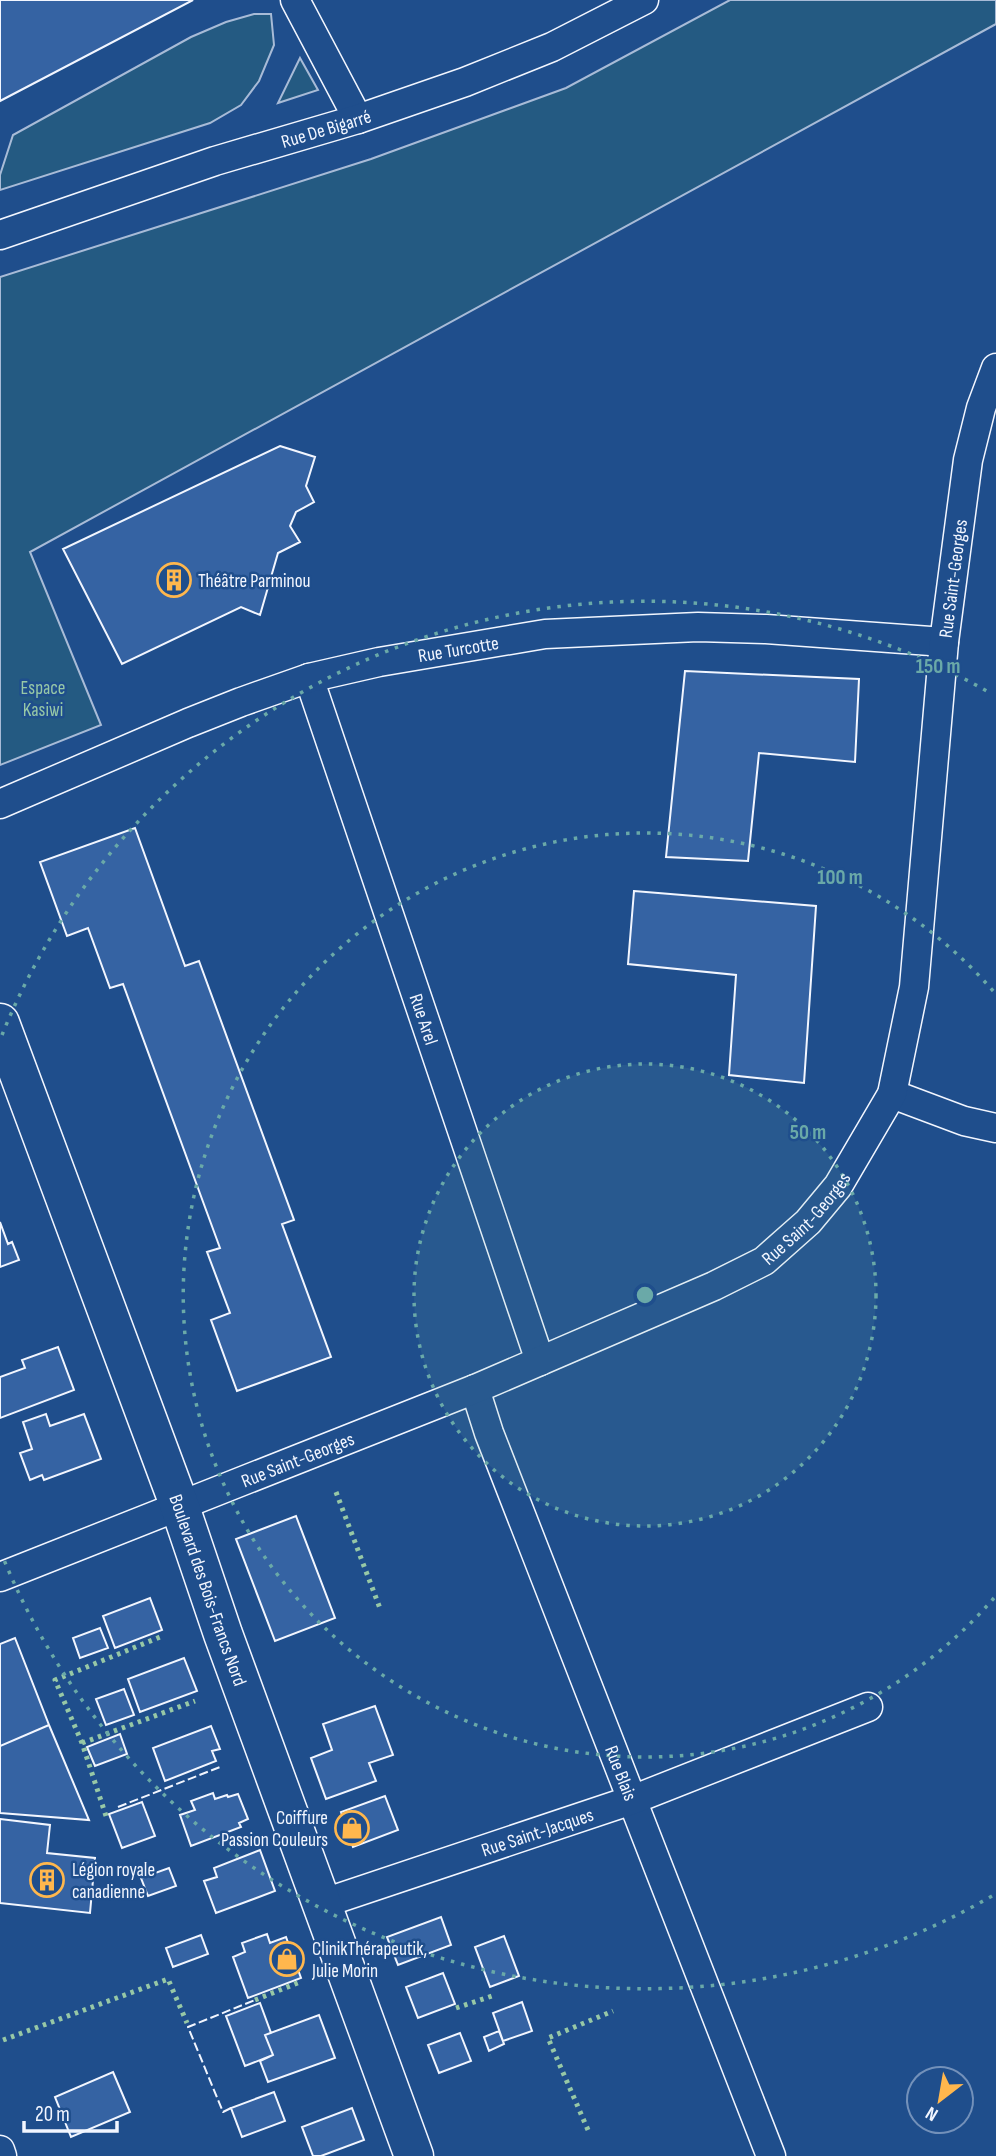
<svg xmlns="http://www.w3.org/2000/svg" width="996" height="2156" font-family="'Sofia Sans Condensed',sans-serif">
  <rect width="100%" height="100%" fill="#1f4e8c"/>
  <!-- green -->
  <path fill="#245a82" stroke="#a8bbd7" stroke-width="2" d="M730 0H996V24L30 552 101 725 0 765V277L371 159 566 88Z
    M254 14H271L274 45 259 81 241 105 210 123 0 190V175L13 135 191 37 226 22Z
    M300 58 318 90 278 103Z"/>
  <!-- building -->
  <path fill="#3563a3" stroke="#f2f6ff" stroke-width="2" d="M0 0H193L0 101Z
    M280 446 315 457 306 486 314 502 296 512 290 526 300 542 278 553 260 615 241 607 122 664 63 549Z
    M685 671 859 679 855 762 759 753 748 861 666 857Z
    M135 828 185 966 199 961 294 1220 282 1224 331 1357 237 1391 211 1320 230 1313 207 1252 220 1248 123 984 110 988 88 928 67 936 40 862Z
    M634 891 816 906 804 1083 729 1075 736 975 628 964Z
    M0 1222 8 1244 12 1242 19 1260 0 1267Z
    M58 1347 74 1390 0 1418V1377L25 1368 22 1360Z
    M46 1414 50 1426 84 1414 101 1459 44 1480 42 1475 30 1480 20 1453 32 1449 23 1422Z
    M296 1516 335 1618 275 1641 236 1539Z
    M150 1598 162 1630 115 1648 103 1616Z
    M100 1628 108 1648 80 1658 73 1638Z
    M15 1638 49 1725 0 1746V1644Z
    M184 1658 197 1691 140 1712 128 1679Z
    M124 1689 134 1715 106 1725 96 1699Z
    M375 1706 393 1755 369 1763 376 1781 326 1799 311 1758 332 1750 323 1724Z
    M49 1725 89 1820 0 1813V1746Z
    M211 1726 220 1749 212 1751 216 1761 165 1781 153 1748Z
    M120 1734 127 1754 95 1766 87 1747Z
    M213 1793 215 1799 227 1795 228 1797 238 1794 248 1819 239 1823 241 1827 191 1846 180 1815 195 1810 191 1801Z
    M385 1796 398 1830 353 1847 341 1812Z
    M142 1802 155 1836 122 1848 109 1814Z
    M0 1819 50 1825 47 1853 95 1858 90 1913 0 1903Z
    M260 1850 275 1891 216 1913 204 1881 217 1877 214 1868Z
    M169 1868 176 1886 148 1896 141 1878Z
    M441 1917 451 1945 398 1965 387 1937Z
    M267 1934 270 1943 286 1937 301 1978 248 1998 233 1957 245 1952 242 1943Z
    M201 1935 208 1954 173 1967 166 1948Z
    M504 1936 519 1976 490 1987 475 1947Z
    M443 1973 455 2004 418 2018 406 1987Z
    M522 2002 532 2031 503 2041 493 2013Z
    M260 2003 271 2033 265 2035 273 2055 245 2066 226 2016Z
    M319 2015 335 2058 268 2082 260 2061 273 2055 265 2035Z
    M499 2031 504 2044 489 2051 484 2037Z
    M460 2033 471 2061 439 2073 428 2045Z
    M113 2072 130 2112 71 2137 55 2097Z
    M274 2092 285 2121 242 2137 231 2108Z
    M352 2108 364 2140 321 2156H313L302 2127Z"/>
  <g fill="none" stroke-linecap="round" stroke-linejoin="round">
    <!-- street casing -->
    <g stroke="#f2f6ff" stroke-width="31">
      <g id="street">
        <path d="M295 0 358 119"/>
        <path id="s1" d="M0 235 215 161 358 119 465 82 552 47 644 0"/>
        <path id="s2" d="M309 678 540 1361"/>
        <path id="s3" d="M0 804 188 723 241 702 309 678 379 662 545 634 698 627 766 629 944 642"/>
        <path d="M892 1094 964 1121 996 1128"/>
        <path id="s4" d="M475 1389 489 1433 771 2156"/>
        <path id="s5" d="M0 1577 475 1389 714 1286 764 1261 808 1222 838 1186 892 1094 914 987 944 642 968 460 981 408 996 368"/>
        <path id="s6" d="M321 1904 632 1800 868 1707"/>
        <path d="M0 2150 2 2156"/>
      </g>
    </g>
    <!-- secondary casing -->
    <g stroke="#f2f6ff" stroke-width="41">
      <g id="secondary">
        <path id="s7" d="M0 1023 180 1507 223 1634 414 2156"/>
      </g>
    </g>
    <!-- street -->
    <use href="#street" stroke="#1f4e8c" stroke-width="28"/>
    <!-- secondary -->
    <use href="#secondary" stroke="#1f4e8c" stroke-width="38"/>
    <!-- hedge -->
    <path stroke="#97c8a6" stroke-width="5" stroke-dasharray="3.5 5" stroke-linecap="butt" d="M336 1492 381 1611
      M82 1743 195 1701
      M106 1816 82 1743 55 1680 160 1637
      M255 2000 300 1982
      M456 2008 495 1995
      M3 2040 168 1979 187 2023
      M588 2130 548 2038 613 2011"/>
    <!-- fence -->
    <path stroke="#f2f6ff" stroke-width="2" stroke-dasharray="9 3.5" stroke-linecap="butt" d="M118 1807 220 1767
      M231 2108 223 2112 188 2027 255 2000"/>
  </g>
  <!-- distance rings -->
  <circle cx="645" cy="1295" r="231" fill="#6aa9a8" fill-opacity=".12"/>
  <g fill="none" stroke="#6aa9a8" stroke-width="3.5" stroke-dasharray="3.5 7">
    <circle cx="645" cy="1295" r="231"/>
    <path d="M994 1598A462 462 0 1 1 994 992"/>
    <path d="M992 1896A694 694 0 0 1 2 1555M2 1035A694 694 0 0 1 992 694"/>
  </g>
  <!-- icons -->
  <defs>
    <g id="building-ring" transform="scale(1.75)"><circle r="9.5" fill="#1f4e8c" stroke="#ffb74d" stroke-width="1.5"/><path d="M-4-6H4V6H1V3H-1V6H-4ZM-2.5-4.3h1.7v1.8h-1.7ZM.8-4.3h1.7v1.8H.8ZM-2.5-1h1.7V.8h-1.7ZM.8-1h1.7V.8H.8Z" fill="#ffb74d"/></g>
    <g id="shop-ring" transform="scale(1.75)"><circle r="9.5" fill="#1f4e8c" stroke="#ffb74d" stroke-width="1.5"/><path d="M-5-2.5h2.3a2.7 3.5 0 0 1 5.4 0H5L5.5 6h-11ZM-1.5-2.5h3a1.5 2.3 0 0 0-3 0Z" fill="#ffb74d"/></g>
  </defs>
  <g fill-rule="evenodd">
    <use href="#building-ring" x="174" y="580"/>
    <use href="#shop-ring" x="352" y="1828"/>
    <use href="#building-ring" x="47" y="1880"/>
    <use href="#shop-ring" x="287" y="1959"/>
  </g>
  <g text-anchor="middle" stroke-width="5" stroke-linejoin="round" paint-order="stroke">
    <!-- street labels -->
    <g font-size="19" fill="#f2f6ff" stroke="#1f4e8c">
      <text dy="7" stroke="none"><textPath href="#s1" startOffset="343">Rue De Bigarré</textPath></text>
      <text dy="7" stroke="none"><textPath href="#s5" startOffset="1559">Rue Saint-Georges</textPath></text>
      <text dy="7" stroke="none"><textPath href="#s3" startOffset="486">Rue Turcotte</textPath></text>
      <text dy="7" stroke="none"><textPath href="#s2" startOffset="360">Rue Arel</textPath></text>
      <text dy="7" stroke="none"><textPath href="#s5" startOffset="887">Rue Saint-Georges</textPath></text>
      <text dy="7" stroke="none"><textPath href="#s5" startOffset="320">Rue Saint-Georges</textPath></text>
      <text dy="7" stroke="none"><textPath href="#s7" startOffset="604">Boulevard des Bois-Francs Nord</textPath></text>
      <text dy="7" stroke="none"><textPath href="#s4" startOffset="411">Rue Blais</textPath></text>
      <text dy="7" stroke="none"><textPath href="#s6" startOffset="228">Rue Saint-Jacques</textPath></text>
    </g>
    <!-- poi labels -->
    <g font-size="19" fill="#f2f6ff" stroke="#1f4e8c" text-anchor="start">
      <text x="198" y="587">Théâtre Parminou</text>
      <text x="328" y="1824" text-anchor="end">Coiffure<tspan x="328" dy="22">Passion Couleurs</tspan></text>
      <text x="72" y="1876">Légion royale<tspan x="72" dy="22">canadienne</tspan></text>
      <text x="312" y="1955">ClinikThérapeutik,<tspan x="312" dy="22">Julie Morin</tspan></text>
    </g>
    <!-- park labels -->
    <g font-size="19" fill="#97c8a6" stroke="#1f4e8c">
      <text x="43" y="694">Espace<tspan x="43" dy="22">Kasiwi</tspan></text>
    </g>
  </g>
  <circle cx="645" cy="1295" r="10" fill="#6aa9a8" stroke="#1f4e8c" stroke-width="3.5"/>
  <g font-size="21" text-anchor="middle" font-weight="bold" fill="#6aa9a8" stroke="#1f4e8c" stroke-width="5" stroke-linejoin="round" paint-order="stroke">
    <text x="938" y="673">150 m</text>
    <text x="840" y="884">100 m</text>
    <text x="808" y="1139">50 m</text>
  </g>
  <!-- north arrow -->
  <g transform="translate(940 2100) rotate(211)"><circle r="33" fill="#1f4e8c" stroke="#7391ba" stroke-width="2"/>
  <path d="M0-5L12 26L0 18L-12 26Z" fill="#ffb74d"/>
  <text y="-10" font-size="19" font-weight="bold" text-anchor="middle" fill="#f2f6ff">N</text>
  </g>
  <!-- scale -->
  <path d="M24 2121v10h93v-10" fill="none" stroke="#f2f6ff" stroke-width="3.5"/>
  <text x="35" y="2121" font-size="21" fill="#f2f6ff" stroke="#1f4e8c" stroke-width="5" paint-order="stroke">20 m</text>
</svg>
